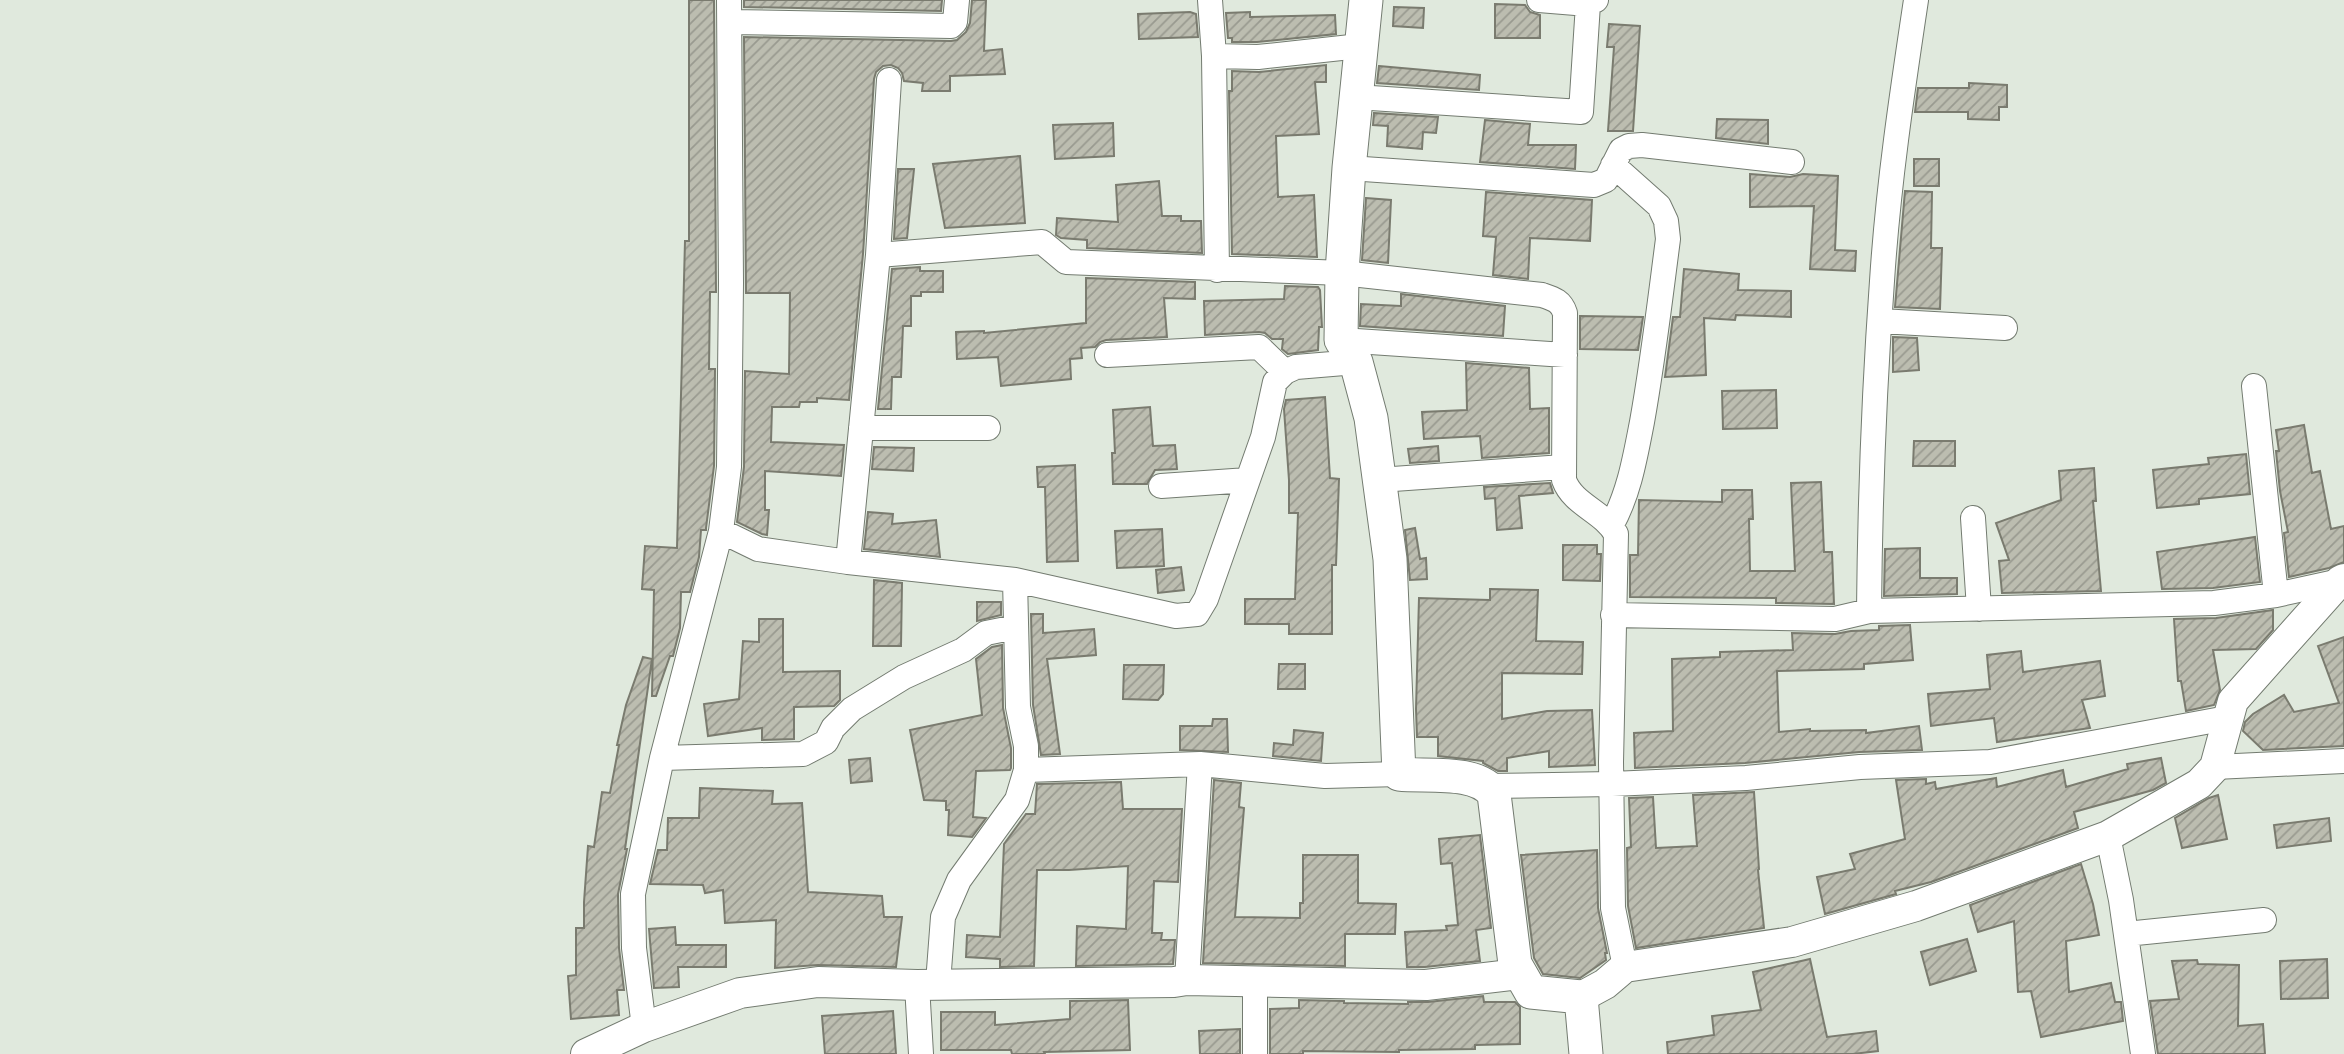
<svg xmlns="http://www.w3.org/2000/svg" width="2344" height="1054" font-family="'Roboto Condensed',sans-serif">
  <defs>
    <pattern id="building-hatch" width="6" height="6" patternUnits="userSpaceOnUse" patternTransform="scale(1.75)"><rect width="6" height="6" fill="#bcbdb0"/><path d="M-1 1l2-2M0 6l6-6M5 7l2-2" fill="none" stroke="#999a90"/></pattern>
  </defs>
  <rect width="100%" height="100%" fill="#e0e9dd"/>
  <!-- building -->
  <path fill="url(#building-hatch)" stroke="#7a7b6f" stroke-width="2" d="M689 0H714L716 292H710L709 369H715L714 466 706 528V530H701L699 557 690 592H681L680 628 673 656H670L656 696H652L654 590 642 589 645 546 677 548 685 241H689Z
    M744 0H942L941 11 744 7Z
    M972 0H986L984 51 1002 49 1005 74 950 76V91H922L923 83 904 81 902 73 898 68 891 65 883 66 876 72 874 79 863 254 849 400 817 398V402H800L799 407H772L771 442 844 445 841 476 765 471V510H769L767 535 762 534 737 522 744 467 745 371 789 374 790 293H746L744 37 951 41 957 40 966 32 970 23Z
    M1495 4 1525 5 1530 12 1540 15V38H1495Z
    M1394 7 1424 8 1423 28 1393 26Z
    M1190 12 1196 14 1198 37 1139 39 1138 14Z
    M1250 12V17L1335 15 1336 34 1257 42H1232V38H1228L1226 13Z
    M1609 24 1640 26 1633 131H1608L1614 47H1607Z
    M1326 65V82H1315L1319 134 1276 136 1278 197 1314 195 1317 257 1232 254 1229 91H1232V71L1259 72Z
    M1379 66 1480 75 1479 90 1377 83Z
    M1969 83 2007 85V107H1999V120L1968 119V112H1915L1918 88H1969Z
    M1374 113 1438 117 1436 133 1423 132 1422 149 1387 146 1388 126 1373 125Z
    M1717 119 1768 120V144L1716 138Z
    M1485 120 1530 124 1528 145H1576L1575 169 1480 162Z
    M1113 123 1114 156 1055 159 1053 125Z
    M1020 156 1025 223 945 228 933 164Z
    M1914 159H1939V186H1914Z
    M898 169H914L907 238 894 239Z
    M1750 174 1790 177 1803 174 1838 176 1835 250 1856 251 1855 271 1810 269 1814 206 1750 207Z
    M1159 181 1162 216H1181V221H1201L1202 253 1087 248V240L1061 238 1056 235 1057 218 1118 222 1116 185Z
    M1905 191 1932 192 1931 248H1942L1940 309 1895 307Z
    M1486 192 1592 200 1590 241 1530 238 1528 279 1493 275 1496 237 1483 236Z
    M1366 198 1391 200 1388 263 1362 260Z
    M920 267V271H943V292H921V296H911V326H903L901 377H892L891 409H878L892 269Z
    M1684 269 1739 274 1738 290 1791 291V317L1736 315 1735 320 1704 318 1706 375 1665 377 1673 317H1680Z
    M1086 278 1195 282V299L1164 298 1167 337 1106 340 1100 342 1095 347 1081 348 1082 358 1070 359 1071 379 1001 386 998 357 957 359 956 332 984 331V333L1086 323Z
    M1285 286 1318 287 1320 290 1322 327H1319L1318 350 1288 354 1282 349 1283 339H1272L1265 333 1259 332 1205 335 1204 301 1284 299Z
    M1401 294 1505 306 1503 336 1360 326 1361 304 1401 306Z
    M1580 316 1643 317 1638 350 1580 349Z
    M1893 337 1917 338 1919 370 1893 372Z
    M1466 363 1529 368 1530 409 1549 408V453L1482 458 1480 436 1424 439 1422 412 1467 410Z
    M1776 390 1777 428 1723 429 1722 391Z
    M1325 397 1330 478 1339 479 1336 565H1332V634H1289V624H1245V599H1295L1298 513H1289V480L1284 409 1286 400Z
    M1150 407 1153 446 1175 445 1177 469 1155 470 1147 484H1113L1112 453H1115L1113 410Z
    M2304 425 2312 473 2320 471 2331 529 2344 526V562L2329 568 2289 577 2284 533 2288 532 2280 491 2276 451H2279L2276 430Z
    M1914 441H1955V466H1913Z
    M1438 446 1439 461 1410 463 1408 449Z
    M874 447 914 448 913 471 872 469Z
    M2246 454 2250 494 2199 499V504L2157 508 2153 470 2209 464 2208 458Z
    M1075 465 1078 561 1047 562 1045 487H1038L1037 467Z
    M2094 468 2096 501H2093L2101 591 2002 593 1999 561 2009 560 1996 523 2061 500 2059 471Z
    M1821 482 1824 552H1832L1834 604 1776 603V598L1630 597V555H1638L1639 500 1722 502V490H1752L1753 519H1749L1750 571H1795L1791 483Z
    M1550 483 1553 493 1519 496 1522 528 1497 530 1495 498 1485 499 1484 487Z
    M868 512 893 514 892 524 936 520 940 557 864 549Z
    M1415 528 1420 559 1426 558 1427 579 1410 580 1405 530Z
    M1162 529 1164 566 1117 568 1115 531Z
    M2255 537 2260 582 2213 588 2162 589 2157 552Z
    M1563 545H1597V554H1601L1600 581 1563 580Z
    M1920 548V578H1957V594L1884 596 1885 549Z
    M1181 567 1184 590 1158 593 1156 570Z
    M874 580 902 583 901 646H873Z
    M1490 589 1538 590 1536 641 1583 642 1582 674 1502 673V719L1547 711 1592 710 1595 765 1549 767V751L1507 758V771H1498L1483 763V761L1438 756V737H1417L1416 709 1419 598 1490 600Z
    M977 602H1001V615L977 621Z
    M2273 610V630L2256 649 2213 650 2220 690 2214 705 2186 711 2181 681H2178L2174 619 2216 618Z
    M1031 614H1043V633L1094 629 1096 655 1047 659 1060 754 1041 755 1033 705Z
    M759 619H783V672L840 671V700L834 706 794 707V739L762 740V728L708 736 704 704 739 699 743 641 759 642Z
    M1910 625 1913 660 1864 664V669L1777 671 1779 732 1810 729V731L1866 730V733L1919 726 1922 750 1859 752 1745 763 1635 768 1634 733 1673 731 1672 659 1720 657V652L1793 650 1792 633 1835 634 1851 631 1879 630V626Z
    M2344 637V746L2263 750 2243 731 2245 722 2253 714 2284 695 2294 712 2339 703 2318 646Z
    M1002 645 1003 708 1011 748V768L1010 770 976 771 973 817 986 818 972 837 948 835 949 810H946V801L924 800 910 730 982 715 976 659 992 647Z
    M2021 651 2023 672 2100 661 2105 696 2082 700 2090 728 1997 742 1994 718 1931 726 1928 694 1990 689 1987 655Z
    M643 657 652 659 625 849H627L618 894 619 948 624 990H617L619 1015 571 1019 568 976 576 975V928H584V902L588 846 594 847 602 792 610 793 619 745H617L626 705Z
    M1279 664H1305V689H1278Z
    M1124 665H1164L1163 694 1158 700 1123 699Z
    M1213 719H1227L1228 752 1180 750V726H1212Z
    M1294 730 1323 733 1321 761 1273 756 1274 743 1293 745Z
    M870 758 872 781 851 783 849 760Z
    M2161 758 2166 783 2153 790 2074 812 2078 828 1931 882 1895 891 1896 894 1825 914 1817 877 1855 869 1850 854 1905 839 1896 780 1926 779V784L1935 782 1936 789 1996 778 1997 787 2063 770 2066 787 2128 769 2127 764Z
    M1214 780 1241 783 1239 807 1244 808 1235 917 1300 918V903H1303V855H1358V903L1396 904 1395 934H1345V966L1203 963Z
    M1121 782 1123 809H1182L1178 882 1154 881 1152 933H1162L1161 940H1175L1173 964 1076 966 1077 926 1126 929 1128 866 1069 870H1037L1034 966 1000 967V959L966 957 967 935 1000 937 1004 844 1026 814H1035L1037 784Z
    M700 788 773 791 772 804 802 803 808 892 882 896 884 917H902L896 967 818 965 775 968 776 920 725 923 723 890 705 893 703 885 650 884 658 850H667L668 818H699Z
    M1754 792 1759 869 1758 870 1764 928 1636 948 1628 906 1627 848 1631 847 1629 798 1653 797 1656 848 1697 846 1693 795Z
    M2218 795 2227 839 2182 848 2175 818 2209 798Z
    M2329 818 2331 841 2277 848 2274 825Z
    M1480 835 1491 928 1476 930 1480 961 1425 967H1407L1405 932 1447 930 1446 926 1458 925 1452 863 1441 864 1439 839Z
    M1597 850 1598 908 1607 953H1605L1606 960 1580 978 1543 974 1534 958 1521 855Z
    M2081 864 2093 904 2099 935 2066 941 2069 992 2111 983 2115 1002H2121L2123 1021 2041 1037 2031 991 2018 992 2014 921 1978 932 1970 905Z
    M675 927 676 945H726V967H678L679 987 654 988 649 929Z
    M1967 939 1976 971 1930 985 1921 952Z
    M1810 959 1827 1037 1876 1031 1878 1051 1853 1054H1668L1667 1042 1714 1035 1712 1016 1761 1010 1753 972Z
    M2327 959 2328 998 2281 999 2280 961Z
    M2197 960 2198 964 2239 965 2238 1026 2263 1024 2265 1054H2158L2150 1001 2179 999 2172 961Z
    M1483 996 1484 1002H1515L1520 1007V1044L1475 1045V1049L1399 1050V1052L1303 1051V1054H1270V1009L1299 1008V1000L1344 1001V1003L1408 1004V1002H1428Z
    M1128 1000 1130 1050 1044 1052 1045 1054H1012L1011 1050H941V1012H995V1025L1070 1019V1001Z
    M893 1011 896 1054H825L822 1016Z
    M1240 1029V1054H1200L1199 1031Z"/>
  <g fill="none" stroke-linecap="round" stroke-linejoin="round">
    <!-- minor casing -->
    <g stroke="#737b70" stroke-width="26">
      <path id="minor" d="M1210 0 1214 56 1258 57 1360 46
        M1539 0 1588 4 1596 0
        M730 22 951 26 955 22 957 0
        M1214 56 1217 270
        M1356 97 1581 112 1588 4
        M1349 168 1594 185 1606 180 1621 150 1629 146 1642 145 1792 162
        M878 255 889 80
        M1880 321 2005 328
        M1341 340 1565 355
        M1107 355 1259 347 1285 372
        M2254 386 2276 595
        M861 428H988
        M1379 480 1563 467
        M1161 486 1248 480
        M1973 518 1979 609
        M1611 526C1629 494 1635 458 1642 422 1653 361 1660 300 1668 239L1666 221 1659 206 1613 165
        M721 531 729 467 731 283 729 0
        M848 562 878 255 1042 242 1066 262 1342 273 1542 295C1554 299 1561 301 1565 313L1564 480C1573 505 1603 511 1616 534L1611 762 1613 908 1625 967
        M1869 611C1870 501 1874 391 1882 281 1888 187 1902 93 1916 0
        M1613 615 1835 619 1869 611 2214 603 2276 595 2340 581
        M662 758 803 754 826 742 833 728 852 709 904 677 963 650 986 633 1016 627
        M2215 767 2344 761
        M1026 770 1200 764 1325 776 1399 774
        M1488 786 1612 784 1746 778 1860 767 1990 762 2227 718
        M2108 836 2121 900 2143 1054
        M2126 934 2264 920
        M1187 980 1200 764
        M938 983 943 917 959 880 1017 800 1026 770V746L1018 707 1015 580
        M917 985 921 1054
        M644 1027 634 948 633 894 662 758 721 531 758 549 848 562 1015 580 1176 616 1197 614 1206 599 1263 437 1275 382 1285 372 1296 367 1356 362
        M1255 1054V983"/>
    </g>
    <!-- tertiary casing -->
    <g stroke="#737b70" stroke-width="32">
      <path id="tertiary" d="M1581 997 1605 984 1625 967 1792 942 1916 906 2108 836 2199 784 2215 767 2233 701 2340 581 2344 579
        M586 1054 644 1027 740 993 818 982 917 985 1174 982 1187 980 1426 985 1519 974"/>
    </g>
    <!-- secondary casing -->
    <g stroke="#737b70" stroke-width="35">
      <path id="secondary" d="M1366 0 1349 168 1342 273 1341 340 1356 362 1371 418 1390 559 1399 774C1426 777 1477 769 1494 794L1515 964 1531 992 1581 997 1586 1054"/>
    </g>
    <!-- minor -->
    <use href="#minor" stroke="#fff" stroke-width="24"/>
    <!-- tertiary -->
    <use href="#tertiary" stroke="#fff" stroke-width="30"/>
    <!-- secondary -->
    <use href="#secondary" stroke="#fff" stroke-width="33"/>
  </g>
</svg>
